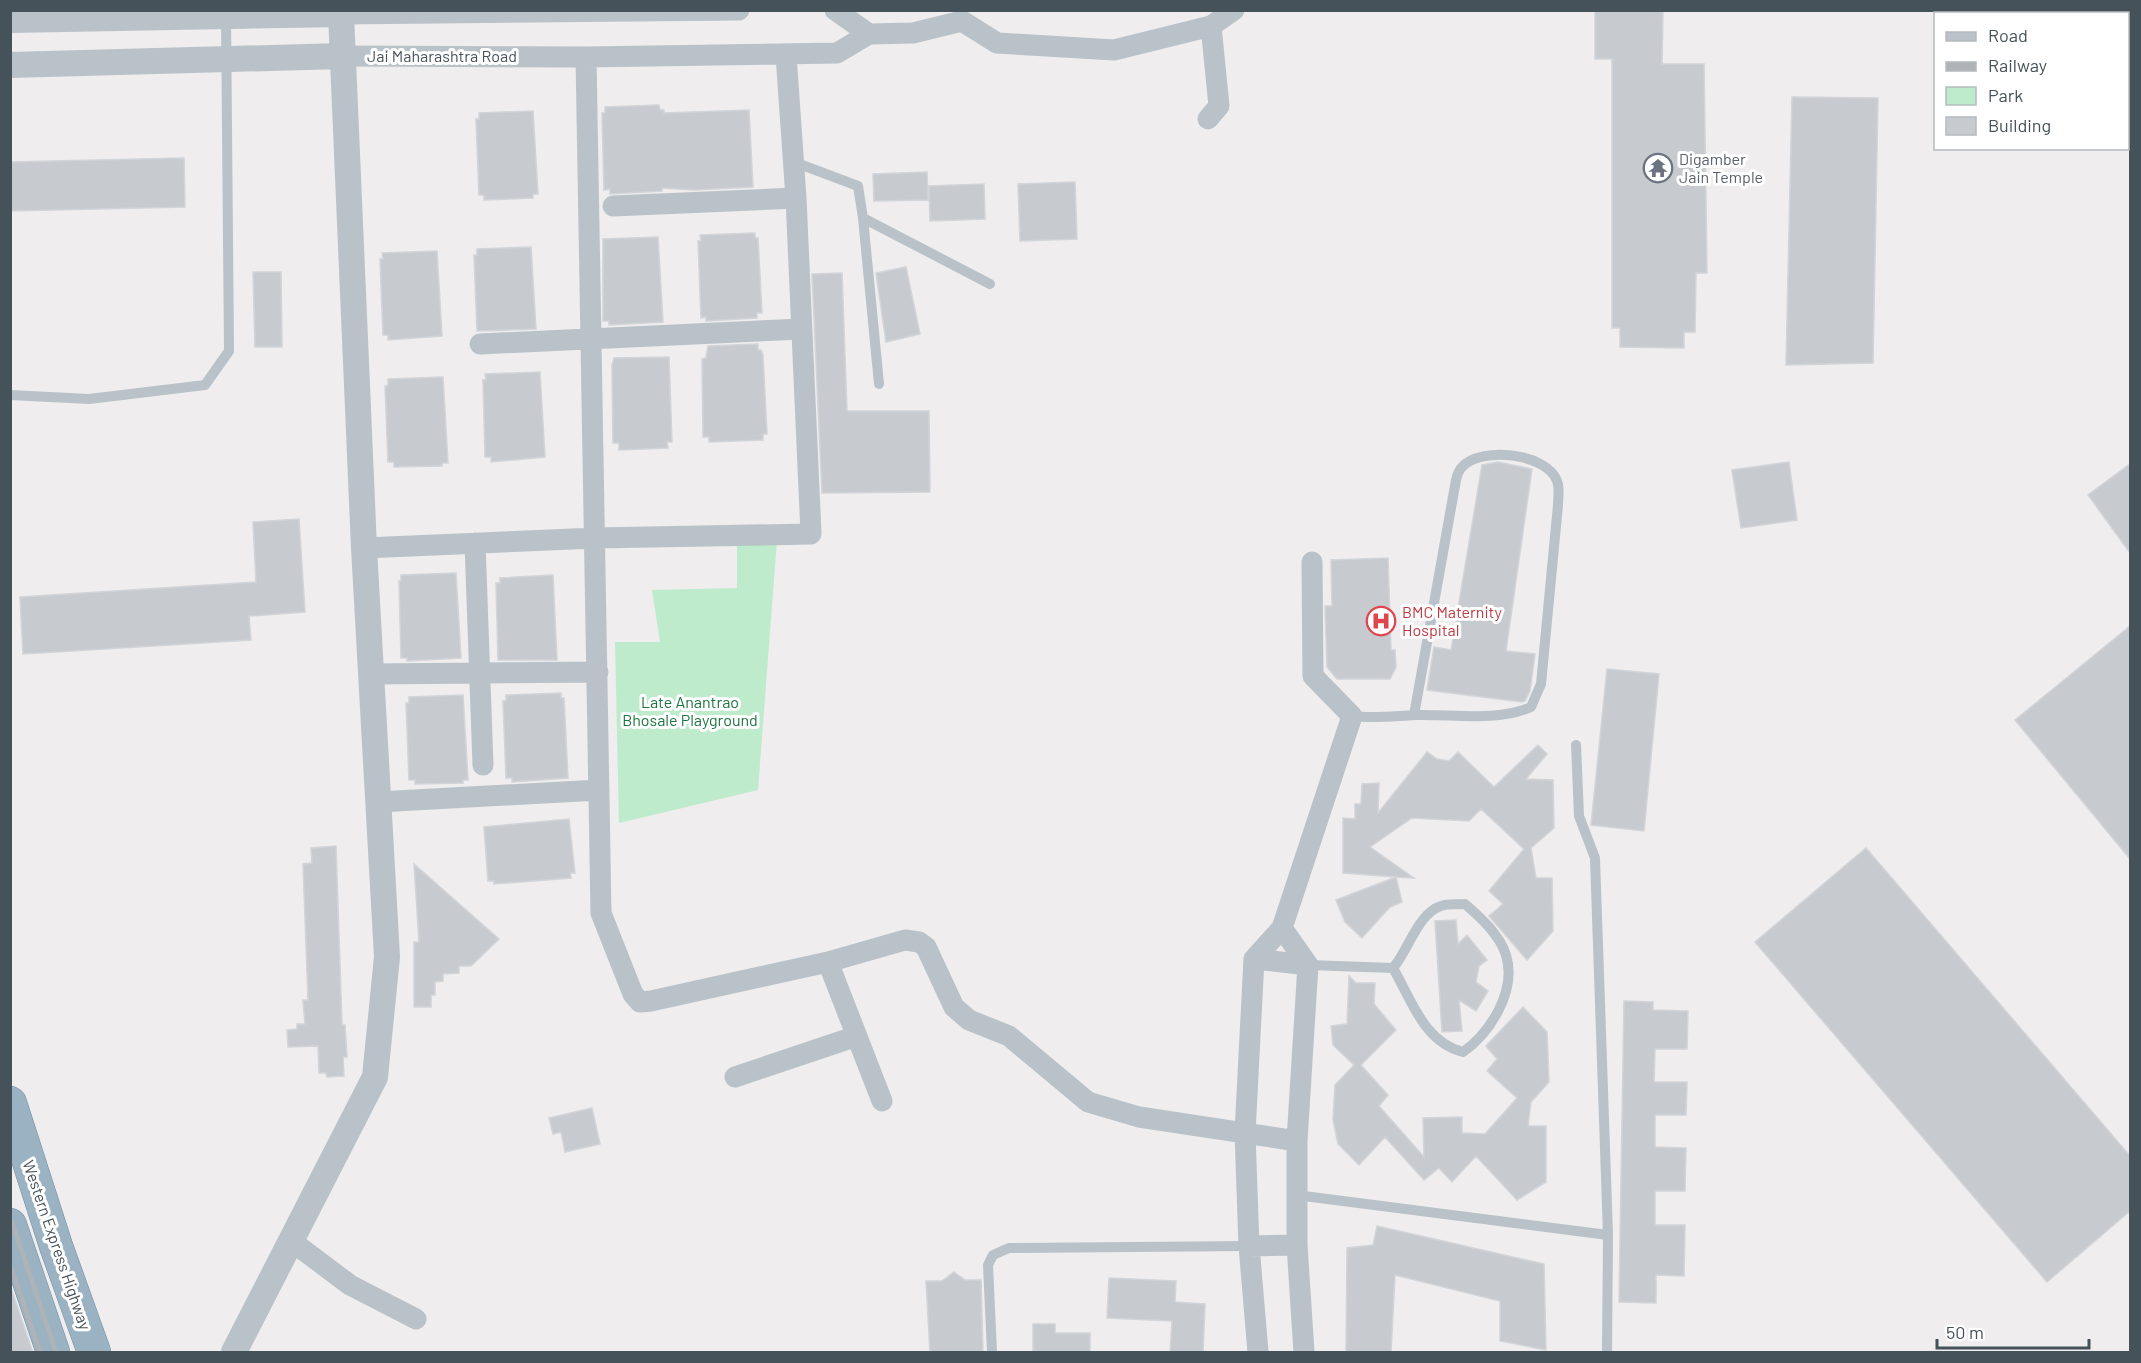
<svg xmlns="http://www.w3.org/2000/svg" width="2141" height="1363" font-family="Barlow,sans-serif">
  <rect width="100%" height="100%" fill="#efeded"/>
  <!-- green -->
  <path fill="#bdebcb" d="M777 540 758 790 619 823 615 642H660L652 590 737 588V542Z"/>
  <!-- building -->
  <path fill="#c7cacf" stroke="#d1d4d8" stroke-width="1.5" d="M1595 10H1663L1662 64H1704L1707 273H1696L1695 332H1684V348L1620 347V328H1612V59H1595Z
    M1792 97 1878 98 1873 363 1786 365Z
    M659 105 660 110H664V113L749 110 753 187 694 190 662 188V191L610 194V189L604 190 602 113H605V107Z
    M533 111 538 194H533V198L484 200V195H479L476 119H479V113Z
    M184 158 185 207 10 211V162Z
    M927 172 928 200 874 201 873 174Z
    M1075 182 1077 239 1020 241 1018 184Z
    M984 184 985 219 930 221 929 186Z
    M755 233V238H758L762 313H757V318L706 321V317L701 318 698 241H701L700 235Z
    M658 237 663 322 609 325V321H603V239Z
    M531 247 536 329 477 331 474 255H477V249Z
    M437 251 442 336 388 340V335H383L380 259H383L382 253Z
    M906 267 920 334 886 342 876 273Z
    M253 272H281L282 347H255Z
    M842 273 847 411H929L930 492 822 493 812 274Z
    M758 344V350H761L763 355 767 434H763V440L709 442V437H703L702 359 706 358 708 346Z
    M669 357 672 442H667L668 448 619 450V443H613L612 365 614 358Z
    M540 372 545 457 491 462V457H485L483 380H486L485 374Z
    M443 377 448 463H442V466L394 467V462H388L385 386H388V379Z
    M1498 462 1532 469 1506 651 1535 654 1530 691 1525 701 1522 702 1427 690 1434 647 1451 650 1482 465Z
    M1789 462 1797 520 1741 528 1732 470Z
    M2130 464V553L2088 495Z
    M299 519 305 612 249 616 251 640 23 654 20 597 256 582 253 522Z
    M1388 558 1391 650H1395L1396 667 1390 679H1337L1327 667 1325 606H1332L1331 560Z
    M456 573 461 658 407 661V658H401L399 581H401V575Z
    M553 575 557 660H498L496 583H500V578Z
    M2130 626V859L2015 720Z
    M1607 669 1659 674 1644 831 1591 825Z
    M561 693V698H564L568 778 512 782V778H506L503 701H506V695Z
    M463 695 468 780H463V783L415 784V780H409L406 703H409V697Z
    M1538 745 1547 754 1526 779 1553 780 1554 828 1531 848 1536 878H1552L1553 931 1527 960 1489 916 1503 904 1489 891 1524 849 1481 809 1469 821 1412 818 1370 847 1414 878 1396 877 1402 902 1390 907 1362 938 1345 922 1336 900 1396 877 1343 873V818L1355 819V804H1361L1362 784 1379 783 1378 813 1427 752 1437 759 1449 761 1458 752 1494 787Z
    M569 819 575 873H570L571 878 494 884V881H488L484 827Z
    M336 846 342 1025H345L347 1057H343L344 1076 327 1077 326 1073H319L318 1046 288 1047 287 1030 297 1029V1024H305L303 1000H308L303 864 312 863 311 848Z
    M1866 848 2130 1156V1211L2047 1282 1755 942Z
    M414 864 499 939 471 966H459V973L443 974V981L435 982V995H431V1007H414V942H419Z
    M1456 920 1458 944 1467 935 1487 960 1479 966 1476 982 1488 991 1476 1011 1459 1000 1462 1031 1442 1032 1435 921Z
    M1349 976 1356 983H1375L1374 1004 1396 1030 1361 1065 1388 1095 1379 1106 1424 1157 1423 1118 1462 1117V1133L1485 1134 1517 1098 1487 1071 1497 1059 1486 1046 1523 1007 1547 1032 1549 1082 1531 1102 1528 1126H1546V1182L1517 1200 1476 1156 1452 1182 1439 1168 1424 1180 1385 1137 1359 1165 1338 1144 1333 1120 1335 1085 1354 1065 1333 1045 1331 1026 1347 1024Z
    M1624 1001 1653 1002V1010L1688 1011 1687 1049H1655L1654 1082H1687L1686 1115H1655V1147L1686 1148 1685 1191H1655V1225H1685L1684 1276 1656 1275V1303L1619 1302Z
    M592 1108 600 1144 565 1152 561 1132 553 1134 549 1118Z
    M1377 1226 1544 1264 1546 1350 1500 1341V1301L1395 1275 1391 1353H1346L1347 1248 1373 1245Z
    M954 1272 965 1280H981L983 1353H930L926 1281H942Z
    M1109 1278 1176 1281 1175 1302 1205 1304 1203 1353H1170L1172 1321 1107 1318Z
    M10 1285 33 1353H10Z
    M1033 1324H1055V1333H1090V1353H1033Z"/>
  <g fill="none" stroke-linecap="round" stroke-linejoin="round">
    <!-- trunk casing -->
    <g stroke="#728fa5" stroke-width="34">
      <path id="trunk" d="M10 1103 56 1246 94 1352
        M10 1225 53 1352"/>
    </g>
    <!-- service -->
    <path stroke="#b9c2c9" stroke-width="10" d="M794 162 858 186 863 218 990 284
      M863 218 879 384
      M10 395 89 399 205 385 229 351 226 16
      M1352 716C1374 719 1394 716 1416 715 1452 714 1498 722 1531 707L1541 684 1558 505C1558 498 1560 488 1557 481 1547 453 1481 446 1462 467 1459 470 1457 476 1456 480L1414 715
      M1576 745 1579 816 1595 858 1608 1235 1607 1352
      M1308 965 1393 968C1408 951 1418 913 1441 906 1448 903 1458 905 1465 904 1480 917 1500 935 1506 955 1517 991 1490 1033 1463 1052 1424 1042 1412 1001 1393 968
      M1296 1195 1608 1235
      M992 1352 988 1265 993 1255 1009 1248 1249 1246"/>
    <!-- minor -->
    <path stroke="#b9c2c9" stroke-width="21" d="M341 10V14L739 10
      M835 10 869 34
      M342 56 586 57 837 53 869 34 913 33 962 21 997 43 1114 50 1211 26 1234 10
      M586 57 601 913 633 994 640 1002 651 1001 828 962 905 940 919 942 926 947 954 1007 969 1020 1009 1036 1088 1102 1139 1117 1297 1141
      M1208 119 1219 106 1211 26
      M613 206 796 198
      M480 344 802 329
      M475 543 483 765
      M364 548 596 538 811 534 796 198 786 55
      M371 674 598 672
      M378 802 599 790
      M1282 928 1308 965 1297 1141V1245L1304 1352
      M1254 959 1308 965
      M828 962 882 1101
      M735 1077 857 1036
      M290 1240 350 1285 416 1319
      M1249 1246 1297 1245
      M1258 1352 1249 1246 1245 1133 1254 959 1282 928 1352 716 1313 676 1312 562"/>
    <!-- tertiary -->
    <path stroke="#b9c2c9" stroke-width="26" d="M10 20 341 14 364 548 387 957 375 1077 234 1352
      M10 65 342 56"/>
    <!-- trunk -->
    <use href="#trunk" stroke="#9ab2c2" stroke-width="33"/>
    <!-- rail -->
    <path stroke="#afb3b7" stroke-width="4.5" d="M10 1216 56 1352
      M10 1264 40 1352"/>
  </g>
  <!-- icons -->
  <defs>
    <g id="temple-ring" transform="scale(1.5)"><circle r="9.5" fill="#fff" stroke="#6b7280" stroke-width="1.5"/><path d="M0-6L5-2H3V0L6.5 2.5H4V6H1.5V3h-3V6H-4V2.5H-6.5L-3 0V-2H-5Z" fill="#6b7280"/></g>
    <g id="hospital-ring" transform="scale(1.5)"><circle r="9.5" fill="#fff" stroke="#e0444e" stroke-width="1.5"/><path d="M-5-5h3v3.5h4V-5h3V5h-3V1.5h-4V5h-3Z" fill="#e0444e"/></g>
  </defs>
  <g fill-rule="evenodd">
    <use href="#temple-ring" x="1658" y="168"/>
    <use href="#hospital-ring" x="1381" y="621"/>
  </g>
  <g text-anchor="middle" stroke-width="6" stroke-linejoin="round" paint-order="stroke">
    <!-- street labels -->
    <g font-size="16" fill="#465259" stroke="#fff">
      <text x="442" y="62">Jai Maharashtra Road</text>
      <text transform="translate(57 1245) rotate(71)" y="6">Western Express Highway</text>
    </g>
    <!-- worship labels -->
    <g font-size="16" fill="#5b616d" stroke="#fff" text-anchor="start">
      <text x="1679" y="165">Digamber<tspan x="1679" dy="18">Jain Temple</tspan></text>
    </g>
    <!-- health labels -->
    <g font-size="16" fill="#be3a42" stroke="#fff" text-anchor="start">
      <text x="1402" y="618">BMC Maternity<tspan x="1402" dy="18">Hospital</tspan></text>
    </g>
    <!-- park labels -->
    <g font-size="16" fill="#1c7541" stroke="#fff">
      <text x="690" y="708">Late Anantrao<tspan x="690" dy="18">Bhosale Playground</tspan></text>
    </g>
  </g>
  <!-- border -->
  <rect width="2141" height="1363" fill="none" stroke="#465259" stroke-width="24"/>
  <!-- legend -->
  <rect x="1934" y="12" width="195" height="138" fill="#ffffff" stroke="#b5babd" stroke-width="1.5"/>
  <rect x="1946" y="32" width="30" height="9" fill="#b9c2c9" stroke="#b5babd" stroke-width="1.5"/>
  <text x="1988" y="42" font-size="18" fill="#465259">Road</text>
  <rect x="1946" y="62" width="30" height="9" fill="#afb3b7" stroke="#b5babd" stroke-width="1.5"/>
  <text x="1988" y="72" font-size="18" fill="#465259">Railway</text>
  <rect x="1946" y="87" width="30" height="18" fill="#bdebcb" stroke="#b5babd" stroke-width="1.5"/>
  <text x="1988" y="102" font-size="18" fill="#465259">Park</text>
  <rect x="1946" y="117" width="30" height="18" fill="#c7cacf" stroke="#b5babd" stroke-width="1.5"/>
  <text x="1988" y="132" font-size="18" fill="#465259">Building</text>
  <!-- scale -->
  <path d="M1937 1339v9h152v-9" fill="none" stroke="#465259" stroke-width="3"/>
  <text x="1946" y="1339" font-size="18" fill="#465259" stroke="#ffffff" stroke-width="4.5" paint-order="stroke">50 m</text>
</svg>
